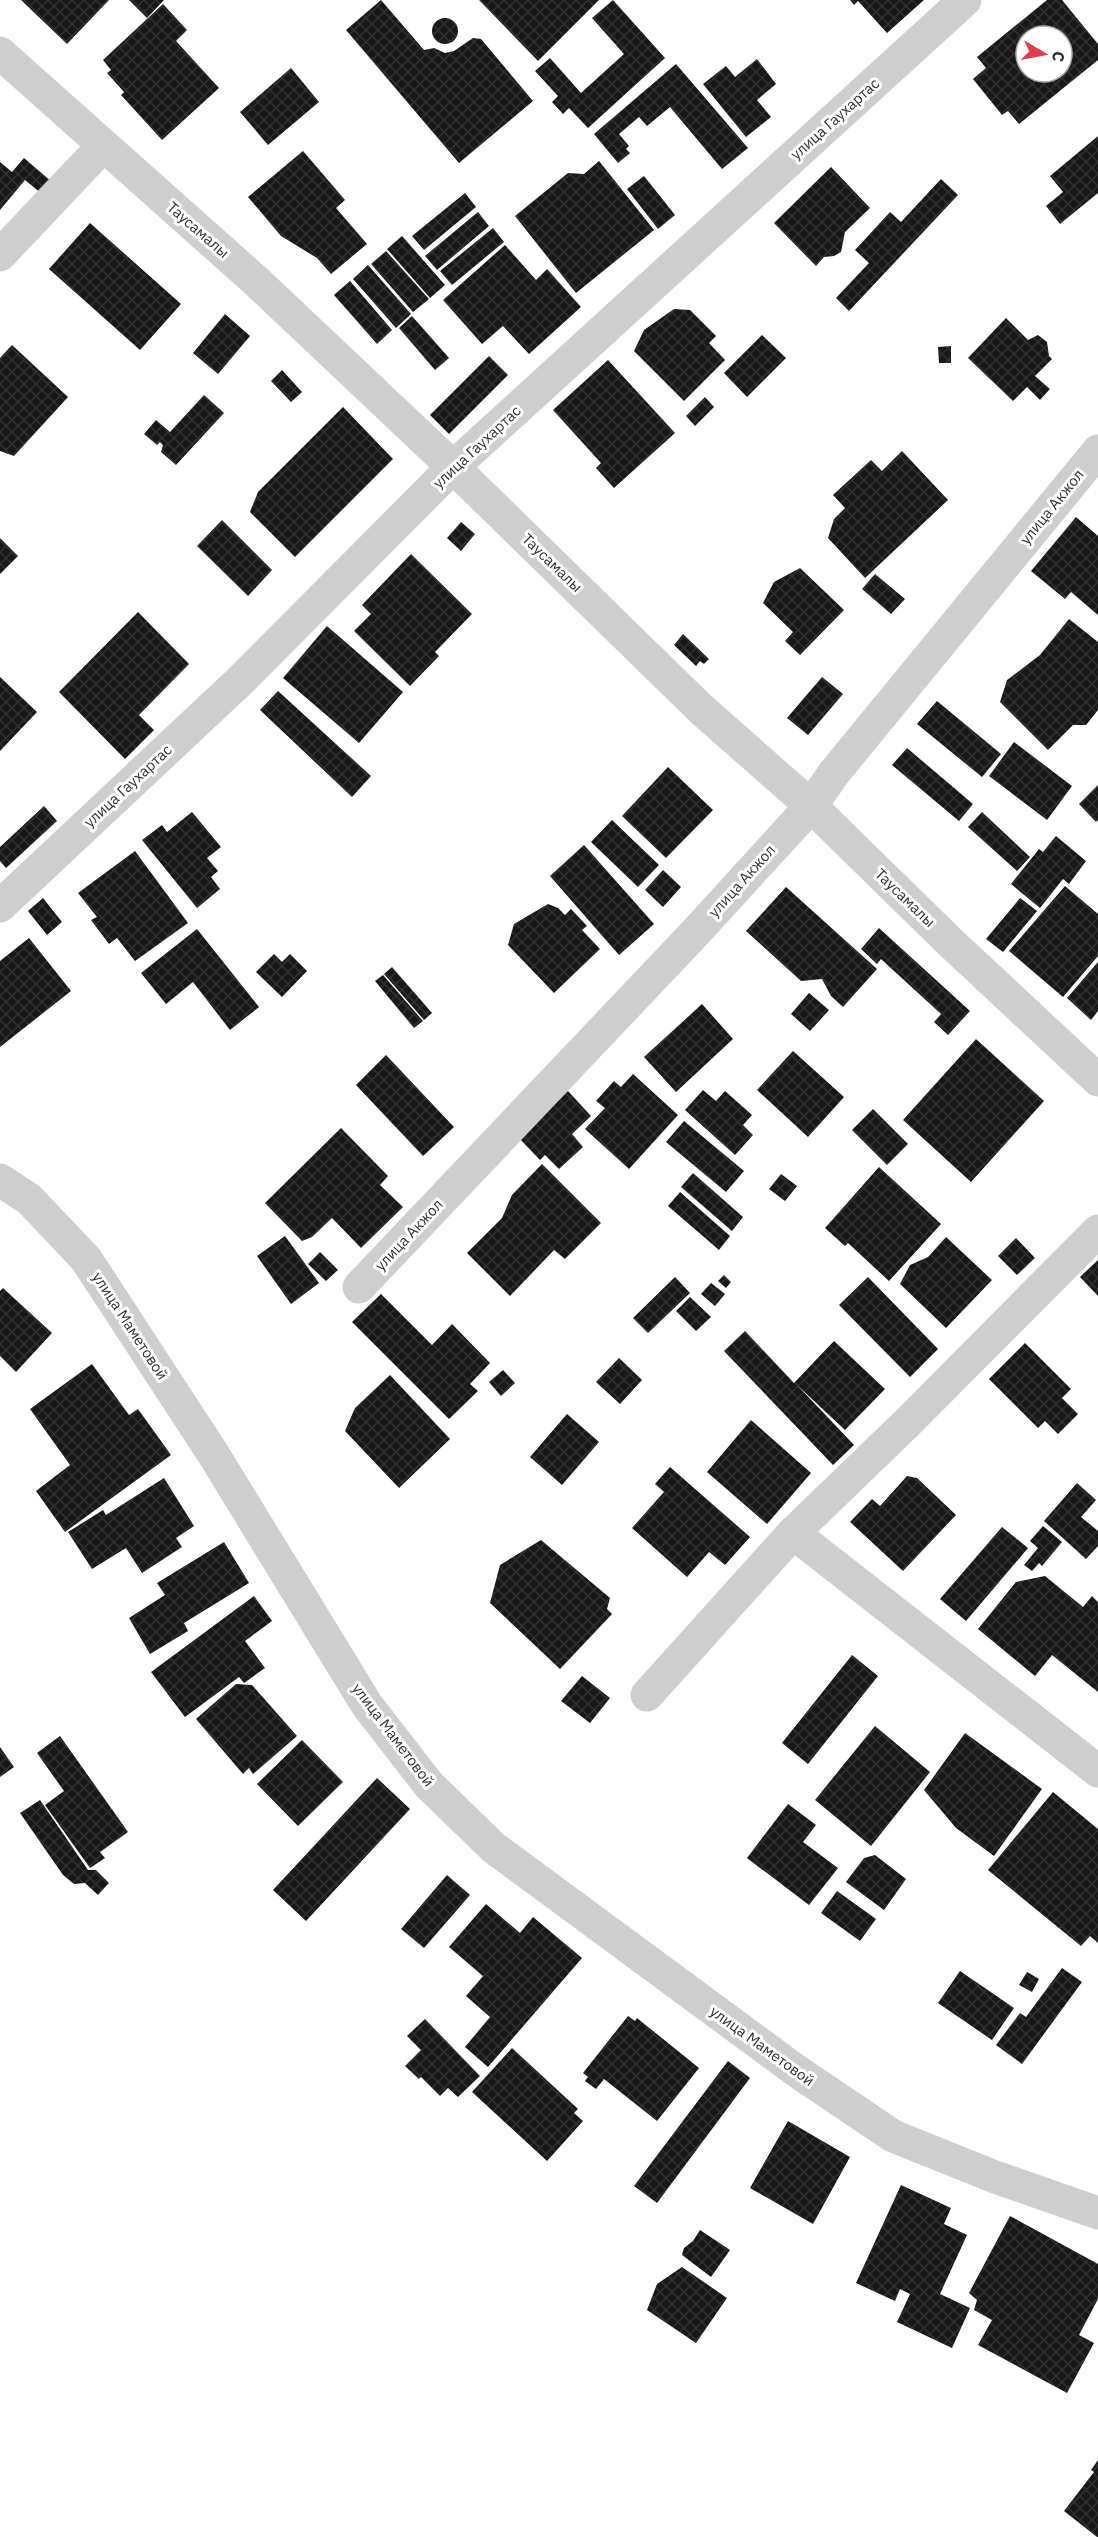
<svg xmlns="http://www.w3.org/2000/svg" width="1098" height="2537" font-family="'IBM Plex Sans',sans-serif">
  <defs>
    <pattern id="building-cross-hatch" width="8" height="8" patternUnits="userSpaceOnUse" patternTransform="scale(1.5)"><rect width="8" height="8" fill="#181818"/><path d="M0 0l8 8M0 8l8-8" fill="none" stroke="#313131"/></pattern>
  </defs>
  <rect width="100%" height="100%" fill="#fff"/>
  <!-- building -->
  <path fill="url(#building-cross-hatch)" fill-rule="evenodd" d="M21 0H109L67 44Z
    M129 0H164L147 18Z
    M381 0 424 50 434 48 445 53 454 51 473 38 481 39 533 101 459 163 346 30Z
    M479 0H599L538 61Z
    M613 0 665 58 588 128 569 108 563 114 552 102 558 96 535 71 550 58 581 93 624 54 592 18Z
    M850 0H924L887 33 858 1 854 5Z
    M1047 0H1062L1098 44V60L1019 124 1008 111 1002 115 973 79 986 68 977 57ZM1026 36H1062V72H1026Z
    M163 4 187 30 176 41 219 88 162 140 121 95 124 92 107 73 111 70 103 60Z
    M432 31a13 13 0 1 1 26 0a13 13 0 1 1-26 0Z
    M757 59 776 84 757 100 771 117 746 137 703 84 726 66 735 77Z
    M676 64 748 148 722 169 670 107 647 126 639 117 619 134 629 146 626 149 630 153 618 163 594 134Z
    M291 68 319 102 268 145 240 112Z
    M1098 136V193L1060 224 1046 206 1063 192 1050 176Z
    M303 151 345 200 336 208 367 244 331 274 317 258 281 236 248 197Z
    M24 158 52 182 42 194 25 180 0 210V162L12 172Z
    M599 161 654 230 576 293 515 216 568 173 584 174Z
    M831 167 870 208 845 232 841 252 834 256 824 257 816 266 774 223Z
    M644 176 675 215 658 229 627 189Z
    M941 179 958 195 849 311 836 298 869 263 855 250 890 212 901 222Z
    M465 193 476 207 424 250 412 236Z
    M478 212 489 226 437 270 425 256Z
    M90 223 181 304 140 350 49 269Z
    M493 228 504 242 452 285 440 271Z
    M402 236 445 285 430 298 387 249Z
    M505 245 536 280 547 269 581 307 529 354 503 326 482 344 443 300Z
    M386 251 429 299 413 312 371 264Z
    M368 265 411 314 396 328 353 279Z
    M350 281 392 330 377 344 334 295Z
    M674 309 690 310 716 336 709 343 725 360 684 401 634 351 644 330Z
    M225 314 250 336 218 374 193 353Z
    M412 316 449 358 435 370 399 328Z
    M1006 318 1028 340 1038 335 1047 342 1049 356 1052 359 1035 376 1050 389 1040 400 1027 387 1013 401 968 358Z
    M762 335 786 358 747 397 724 373Z
    M12 345 68 397 14 456 0 451V358Z
    M951 346V363H939L938 347Z
    M489 356 508 375 449 434 430 415Z
    M608 360 675 433 614 488 596 468 601 463 553 410Z
    M282 370 302 392 291 402 271 381Z
    M204 395 224 413 176 465 161 452 163 445 160 442 157 445 144 434 156 420 170 432Z
    M705 397 714 407 695 426 686 416Z
    M343 407 393 459 295 557 250 512 258 492Z
    M902 451 948 500 865 578 828 538 834 519 845 508 833 495 871 460 882 471Z
    M1076 517 1098 536V615L1071 592 1065 599 1031 571Z
    M222 520 272 570 248 596 197 546Z
    M461 522 475 534 461 551 447 538Z
    M0 538 18 556 0 574Z
    M411 554 472 614 435 652 439 656 410 686 354 631 371 614 362 605Z
    M800 568 844 610 800 655 785 641 793 632 763 603 774 582Z
    M875 574 905 599 891 614 862 589Z
    M138 612 189 664 139 715 154 730 125 759 59 692Z
    M1069 619 1098 642V710L1086 725H1073L1048 750 1000 702 1007 680 1040 655Z
    M327 626 403 692 359 743 283 678Z
    M683 634 709 659 704 664 700 661 696 666 674 645Z
    M0 677 37 712 0 751Z
    M822 677 843 694 808 735 787 718Z
    M278 691 371 776 352 797 260 710Z
    M937 701 1001 754 982 777 917 724Z
    M1014 742 1072 786 1047 820 989 776Z
    M907 748 973 804 959 821 892 765Z
    M668 767 713 810 666 858 622 816Z
    M1098 785V820L1096 822 1079 804Z
    M44 806 57 821 6 868 0 861V847Z
    M192 812 221 847 207 858 218 871 211 877 220 889 197 908 142 840 162 825 167 832Z
    M982 812 1030 857 1017 871 968 827Z
    M612 820 659 865 638 887 591 842Z
    M1056 836 1086 861 1069 884 1063 879 1040 908 1011 884 1039 849 1043 852Z
    M584 845 654 924 619 955 550 876Z
    M135 851 188 923 135 961 117 938 109 944 91 920 97 917 78 893Z
    M663 870 681 887 663 907 645 890Z
    M1065 886 1098 914V956L1063 997 1009 951Z
    M786 887 877 969 843 1007 831 996 822 979 801 981 746 931Z
    M43 898 62 922 47 935 28 911Z
    M1020 898 1037 911 1003 952 986 939Z
    M548 904 558 908 565 915 571 909 587 926 582 930 600 949 554 993 508 945 514 924Z
    M879 928 970 1011 948 1035 934 1022 941 1014 881 959 877 964 861 949Z
    M197 929 259 1007 230 1030 193 982 166 1004 141 973Z
    M29 938 71 991 0 1047V961Z
    M274 954 282 962 290 954 307 971 282 997 256 972Z
    M1098 962V1011L1091 1020 1067 998Z
    M392 967 432 1013 424 1020 384 974Z
    M383 975 423 1021 414 1028 375 981Z
    M809 993 829 1010 810 1031 791 1014Z
    M702 1004 733 1039 676 1092 644 1057Z
    M976 1039 1044 1101 971 1182 903 1120Z
    M793 1051 844 1097 808 1137 757 1090Z
    M386 1055 454 1127 423 1156 356 1085Z
    M633 1074 678 1115 629 1169 585 1129 605 1108 596 1101 614 1081 621 1087Z
    M703 1090 716 1101 725 1091 752 1115 743 1125 753 1135 735 1155 685 1110Z
    M568 1091 591 1116 572 1134 583 1147 559 1169 545 1155 540 1160 519 1138Z
    M873 1109 908 1144 887 1165 852 1130Z
    M684 1121 744 1171 726 1192 666 1142Z
    M341 1128 388 1176 380 1185 403 1207 361 1248 332 1218 312 1237 302 1241 265 1203Z
    M542 1164 601 1223 565 1259 554 1250 510 1296 467 1253 502 1218 512 1195Z
    M879 1167 941 1224 889 1281 848 1243 845 1246 825 1228Z
    M693 1173 743 1217 732 1231 681 1187Z
    M781 1174 797 1186 785 1201 769 1189Z
    M680 1192 730 1236 719 1250 668 1206Z
    M285 1236 319 1283 291 1304 257 1256Z
    M946 1237 992 1280 946 1328 900 1284 910 1265 928 1257Z
    M1016 1238 1035 1258 1017 1275 998 1256Z
    M320 1252 338 1270 326 1281 308 1264Z
    M1098 1260V1296L1080 1277Z
    M724 1275 731 1282 726 1288 718 1281Z
    M675 1277 690 1293 648 1333 633 1318Z
    M868 1277 938 1349 910 1377 839 1305Z
    M711 1283 725 1294 715 1306 701 1294Z
    M3 1288 52 1333 16 1372 0 1356V1291Z
    M381 1294 432 1345 452 1324 490 1363 470 1384 478 1391 449 1419 352 1322Z
    M690 1297 711 1317 696 1331 676 1311Z
    M745 1331 794 1383 834 1341 885 1389 845 1430 798 1386 854 1445 833 1465 724 1351Z
    M1025 1343 1071 1389 1062 1398 1078 1414 1058 1434 1045 1421 1038 1428 989 1379Z
    M619 1358 642 1380 620 1404 596 1382Z
    M92 1364 129 1415 138 1409 171 1455 65 1532 36 1491 70 1465 30 1409Z
    M503 1370 515 1383 501 1396 489 1382Z
    M390 1375 450 1439 399 1488 345 1431 355 1408Z
    M567 1414 599 1442 562 1485 530 1457Z
    M751 1420 811 1473 767 1524 707 1472Z
    M670 1467 750 1537 725 1565 709 1552 687 1577 632 1528 664 1492 655 1484Z
    M907 1476 917 1478 956 1515 903 1571 850 1522 872 1499 880 1506Z
    M164 1478 194 1526 176 1538 182 1547 142 1573 126 1548 92 1569 68 1532 103 1510 106 1515Z
    M1077 1483 1096 1500 1081 1517 1098 1531V1546L1086 1559 1044 1521Z
    M1043 1526 1062 1542 1042 1566 1039 1563 1032 1571 1024 1565 1038 1548 1030 1541Z
    M1002 1527 1028 1548 966 1621 940 1599Z
    M541 1540 610 1598 607 1609 612 1614 560 1669 490 1603 500 1565Z
    M224 1542 249 1583 184 1623 188 1631 150 1654 129 1618 165 1595 157 1583Z
    M1045 1576 1083 1607 1092 1596 1098 1602V1692L1052 1655 1035 1676 978 1629 1016 1582Z
    M254 1596 272 1621 245 1641 265 1668 244 1683 239 1677 185 1717 151 1672Z
    M852 1655 878 1676 808 1764 782 1743Z
    M582 1676 610 1698 590 1723 561 1701Z
    M236 1684 252 1685 297 1736 253 1774 249 1768 243 1774 196 1719Z
    M875 1726 930 1772 871 1846 815 1800Z
    M965 1733 1042 1789 994 1856 956 1828 924 1790Z
    M60 1736 128 1832 100 1852 105 1858 90 1868 45 1805 64 1791 37 1753Z
    M302 1740 343 1782 298 1826 257 1784Z
    M0 1747 14 1767 0 1777Z
    M377 1778 410 1809 306 1921 273 1890Z
    M1053 1792 1098 1829V1943L1090 1936 1081 1946 988 1870Z
    M40 1800 88 1870H96L109 1883 98 1895 85 1883 74 1884 63 1875 20 1813Z
    M788 1804 816 1825 803 1842 838 1868 809 1905 747 1858Z
    M875 1855 906 1879 884 1910 846 1882 864 1858Z
    M447 1875 470 1895 424 1948 401 1929Z
    M837 1891 876 1919 860 1941 821 1913Z
    M486 1904 520 1933 533 1917 582 1958 488 2067 465 2047 490 2017 466 1996 483 1976 449 1947Z
    M1062 1968 1082 1982 1022 2064 996 2045 1020 2013 1026 2017Z
    M960 1971 1014 2008 992 2040 938 2003Z
    M1027 1972 1039 1979 1032 1992 1019 1985Z
    M628 2016 635 2021 637 2018 699 2068 657 2121 604 2079 596 2089 585 2081 588 2077 583 2073Z
    M425 2019 480 2076 458 2097 448 2088 440 2096 421 2077 419 2079 405 2066 421 2050 407 2036Z
    M512 2048 578 2109 574 2113 583 2121 547 2161 472 2092Z
    M728 2061 750 2078 657 2203 634 2186Z
    M788 2121 850 2157 813 2224 750 2188Z
    M901 2185 951 2208 944 2224 967 2235 940 2294 970 2308 952 2348 897 2322 910 2294 900 2289 895 2301 856 2283Z
    M1010 2216 1098 2264V2299L1079 2335 1094 2343 1067 2393 978 2345 992 2320 974 2310 977 2300 969 2293Z
    M700 2230 730 2250 711 2277 682 2255 684 2248 693 2241Z
    M682 2267 727 2298 696 2343 647 2310 657 2284Z
    M1098 2460V2537H1097L1064 2511 1094 2472 1091 2470Z"/>
  <g fill="none" stroke-linecap="round" stroke-linejoin="round">
    <!-- minor -->
    <path stroke="#cecece" stroke-width="33" d="M0 255 103 146
      M0 906 241 680 453 467 965 0
      M0 1180 29 1199 86 1259 212 1452 367 1705 429 1785 494 1848 798 2072 893 2136 995 2177 1098 2213
      M359 1287 695 933 811 806
      M793 1533 1098 1771
      M647 1695 793 1533 908 1422 1098 1231"/>
    <!-- tertiary -->
    <path stroke="#cecece" stroke-width="33" d="M0 53 256 281 453 467 701 709 811 806 950 942 1098 1080
      M811 806 834 773 1098 451"/>
  </g>
  <g text-anchor="middle" stroke-width="6" stroke-linejoin="round" paint-order="stroke">
    <!-- street labels -->
    <g font-size="15" fill="#313131" stroke="#fff">
      <text transform="translate(835 119) rotate(-42)" y="5">улица Гаухартас</text>
      <text transform="translate(198 230) rotate(41)" y="5">Таусамалы</text>
      <text transform="translate(477 447) rotate(-43)" y="5">улица Гаухартас</text>
      <text transform="translate(1052 507) rotate(-51)" y="5">улица Акжол</text>
      <text transform="translate(552 563) rotate(44)" y="5">Таусамалы</text>
      <text transform="translate(128 786) rotate(-43)" y="5">улица Гаухартас</text>
      <text transform="translate(742 881) rotate(-48)" y="5">улица Акжол</text>
      <text transform="translate(905 898) rotate(44)" y="5">Таусамалы</text>
      <text transform="translate(409 1235) rotate(-47)" y="5">улица Акжол</text>
      <text transform="translate(130 1326) rotate(57)" y="5">улица Маметовой</text>
      <text transform="translate(393 1735) rotate(53)" y="5">улица Маметовой</text>
      <text transform="translate(762 2046) rotate(36)" y="5">улица Маметовой</text>
    </g>
  </g>
  <!-- north arrow -->
  <g transform="translate(1044 54) rotate(100)"><circle r="28" fill="#ffffff" stroke="#adadad" stroke-width="1.5"/>
  <path d="M0-4.5L10 22L0 15L-10 22Z" fill="#e03c4e"/>
  <text y="-9" font-size="16" font-weight="bold" text-anchor="middle" fill="#313131">С</text>
  </g>
</svg>
